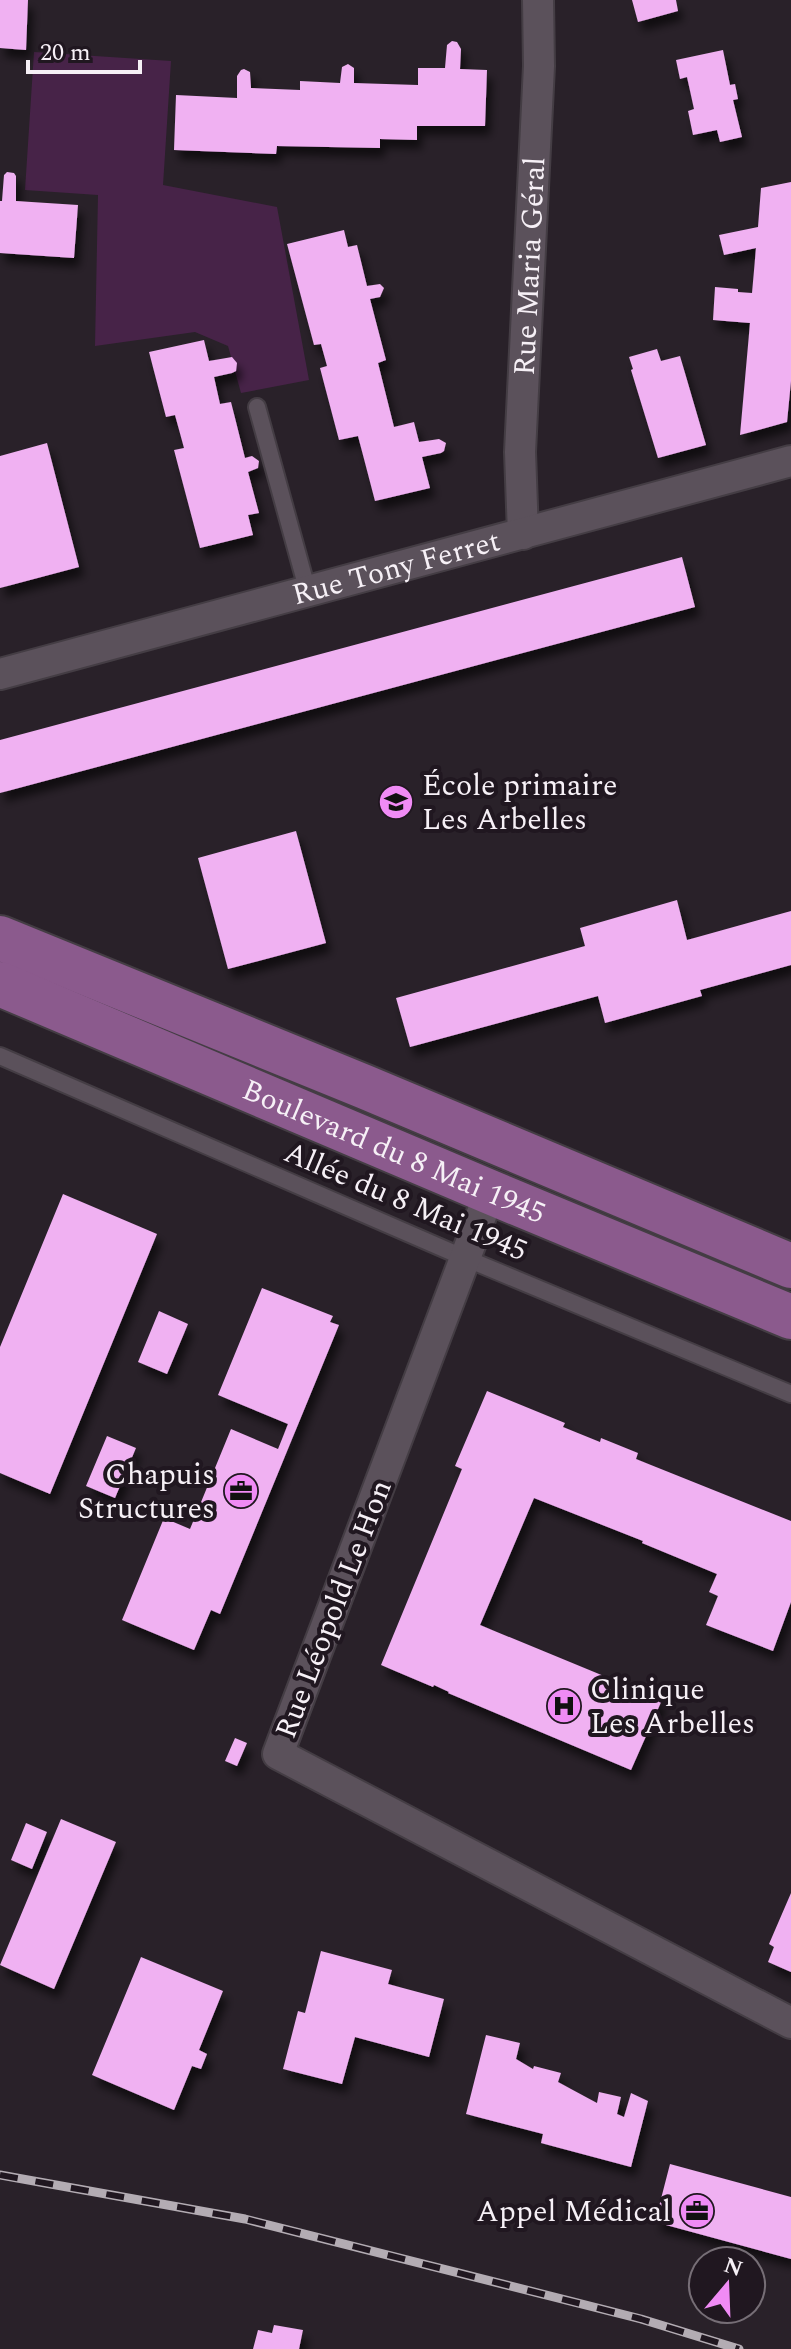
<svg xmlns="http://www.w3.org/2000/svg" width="791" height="2349" font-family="Spectral,serif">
  <defs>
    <filter id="shadow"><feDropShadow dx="5" dy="9" stdDeviation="4" flood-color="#0009"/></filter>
  </defs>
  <rect width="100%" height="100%" fill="#292129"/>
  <!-- green -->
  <path fill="#472348" d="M34 52 171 61 163 185 277 207 309 380 241 393 228 346 195 332 95 346 98 195 25 190Z"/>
  <!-- building -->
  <path fill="#f0b1f2" filter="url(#shadow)" d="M0 0H28L26 50 0 48Z
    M632 0H676L678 11 638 22Z
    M452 41 457 42 461 49 460 69 487 70 485 126H417V140L380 139V148L277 146 276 154 174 150 176 95 237 98V76L241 70 244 69 250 72 251 88 300 90V81L340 83 342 67 348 64 354 68V83L418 85V68H445L447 45Z
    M723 50 730 85 735 84 738 99 733 100 742 137 720 142 717 130 693 135 688 111 694 109 687 77 680 79 676 60Z
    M7 172 14 173 16 176V201L78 205 74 258 0 253V201H2L4 175Z
    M791 182V381L787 422 740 435 750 323 713 320 715 287 738 289V292L752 293 756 248 724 255 719 235 758 227 761 188Z
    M344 230 348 247 357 245 367 286 380 284 384 288 380 297 370 299 386 360 378 363 394 427 414 422 419 442 439 439 446 443 444 451 441 453 422 457 430 488 375 501 358 436 339 440 320 368 327 366 321 344 314 345 287 244Z
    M204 340 209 361 232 357 237 363 236 371 232 373 214 377 220 404 231 402 245 458 252 456 259 461 258 468 248 472 259 513 248 515 253 535 200 548 174 450 184 448 175 415 166 417 149 352Z
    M657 349 661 361 680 356 706 445 658 458 631 370 633 369 629 357Z
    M47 443 79 567 0 588V456Z
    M682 557 695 607 0 793V740Z
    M296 831 326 943 228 969 198 858Z
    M677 900 687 940 791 911V965L700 990 702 996 605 1023 598 996 410 1047 396 998 585 946 580 928Z
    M63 1194 157 1234 50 1494 0 1473V1347Z
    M262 1288 333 1316 330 1322 339 1325 220 1614 211 1610 194 1650 122 1620 164 1518 190 1529 231 1429 278 1449 288 1424 218 1395Z
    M159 1311 188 1324 167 1374 138 1362Z
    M487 1391 565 1423 563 1427 600 1442 601 1438 638 1453 636 1459 791 1521V1602L773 1651 706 1625 718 1596 709 1592 717 1574 642 1543 643 1541 534 1498 480 1625 662 1700 631 1770 448 1693 449 1692 434 1685 433 1687 381 1665 462 1469 455 1466Z
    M107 1436 136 1448 115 1498 86 1486Z
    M235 1738 247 1743 237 1766 225 1761Z
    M61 1819 116 1842 54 1989 0 1965Z
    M26 1823 47 1832 32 1869 11 1860Z
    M791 1893V1972L768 1962 774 1947 769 1944Z
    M321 1951 392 1970 388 1984 444 1999 429 2057 355 2037 342 2084 283 2069 298 2011 305 2013Z
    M141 1957 223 1991 199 2050 207 2054 201 2069 192 2066 174 2110 92 2075Z
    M486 2035 520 2043 516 2059 533 2069 534 2066 561 2073 558 2082 597 2103 599 2092 621 2097 617 2114 624 2117 631 2093 648 2101 631 2167 541 2143 543 2134 466 2114Z
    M670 2164 791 2197V2259L655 2222Z
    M274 2325 303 2330 299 2349H253L258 2330 272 2333Z"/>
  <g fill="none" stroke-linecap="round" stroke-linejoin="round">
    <!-- service casing -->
    <g stroke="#443d44" stroke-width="20">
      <path id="service" d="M257 407 308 592
        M0 1056 465 1258 791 1394"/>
    </g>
    <!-- minor casing -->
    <g stroke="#443d44" stroke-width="34">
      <g id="minor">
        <path id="s1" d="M523 534 520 452 539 66 538 0"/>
        <path id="s2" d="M0 674 791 461"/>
        <path d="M490 1192 278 1754 791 2023"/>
      </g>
    </g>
    <!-- primary casing -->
    <g stroke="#443d44" stroke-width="48">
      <g id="primary">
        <path d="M0 938 365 1087 791 1266"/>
        <path id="s3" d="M0 984 490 1192 791 1317"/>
      </g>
    </g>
    <!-- service -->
    <use href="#service" stroke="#5b515b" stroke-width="16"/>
    <!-- minor -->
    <use href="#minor" stroke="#5b515b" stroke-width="30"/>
    <!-- primary -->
    <use href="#primary" stroke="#8b5a8d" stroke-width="44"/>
    <!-- rail casing -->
    <g stroke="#b3acb3" stroke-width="9">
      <path id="rail" d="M0 2175 245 2219 641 2319 739 2349"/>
    </g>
    <!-- rail -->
    <use href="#rail" stroke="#201720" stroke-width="6" stroke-dasharray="18" stroke-linecap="butt"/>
  </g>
  <!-- icons -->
  <defs>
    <g id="school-disc" transform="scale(1.8)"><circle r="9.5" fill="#f08bf5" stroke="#201720"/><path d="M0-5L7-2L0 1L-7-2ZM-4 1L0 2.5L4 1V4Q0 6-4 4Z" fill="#111"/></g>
    <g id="office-disc" transform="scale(1.8)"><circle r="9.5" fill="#f08bf5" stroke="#201720"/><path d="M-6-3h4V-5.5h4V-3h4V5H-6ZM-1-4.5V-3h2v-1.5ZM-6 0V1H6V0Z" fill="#111"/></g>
    <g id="hospital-disc" transform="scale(1.8)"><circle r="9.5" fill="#f08bf5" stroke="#201720"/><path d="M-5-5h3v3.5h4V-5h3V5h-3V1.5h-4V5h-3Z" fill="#111"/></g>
  </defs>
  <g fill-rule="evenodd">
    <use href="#school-disc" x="396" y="802"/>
    <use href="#office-disc" x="241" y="1491"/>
    <use href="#hospital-disc" x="564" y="1706"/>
    <use href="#office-disc" x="697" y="2211"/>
  </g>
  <g text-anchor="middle" stroke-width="8" stroke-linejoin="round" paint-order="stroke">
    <!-- street labels -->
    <g font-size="30" fill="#f6f0f6" stroke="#201720">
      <text dy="10" stroke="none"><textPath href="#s1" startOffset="268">Rue Maria Géral</textPath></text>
      <text dy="10" stroke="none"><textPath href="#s2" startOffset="410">Rue Tony Ferret</textPath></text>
      <text dy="10" stroke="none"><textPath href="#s3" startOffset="428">Boulevard du 8 Mai 1945</textPath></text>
      <text transform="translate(406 1201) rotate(23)" y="10">Allée du 8 Mai 1945</text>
      <text transform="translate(333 1609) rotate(-69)" y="10">Rue Léopold Le Hon</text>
    </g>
    <!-- poi labels -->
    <g font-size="30" fill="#f6f0f6" stroke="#201720" text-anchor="start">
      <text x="422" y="795">École primaire<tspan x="422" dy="34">Les Arbelles</tspan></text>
      <text x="215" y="1484" text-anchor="end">Chapuis<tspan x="215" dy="34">Structures</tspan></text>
      <text x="590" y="1699">Clinique<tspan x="590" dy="34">Les Arbelles</tspan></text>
      <text x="671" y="2221" text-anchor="end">Appel Médical</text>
    </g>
  </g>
  <!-- north arrow -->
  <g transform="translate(727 2285) rotate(19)"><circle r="38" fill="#201720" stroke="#766e76" stroke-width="2"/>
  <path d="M0-6L14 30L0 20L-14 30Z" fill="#f08bf5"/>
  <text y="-12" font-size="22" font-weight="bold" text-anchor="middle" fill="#f6f0f6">N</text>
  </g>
  <!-- scale -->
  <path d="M28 60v12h112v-12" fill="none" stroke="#f6f0f6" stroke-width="4"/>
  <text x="40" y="60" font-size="24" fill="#f6f0f6" stroke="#201720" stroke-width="6" paint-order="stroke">20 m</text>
</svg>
